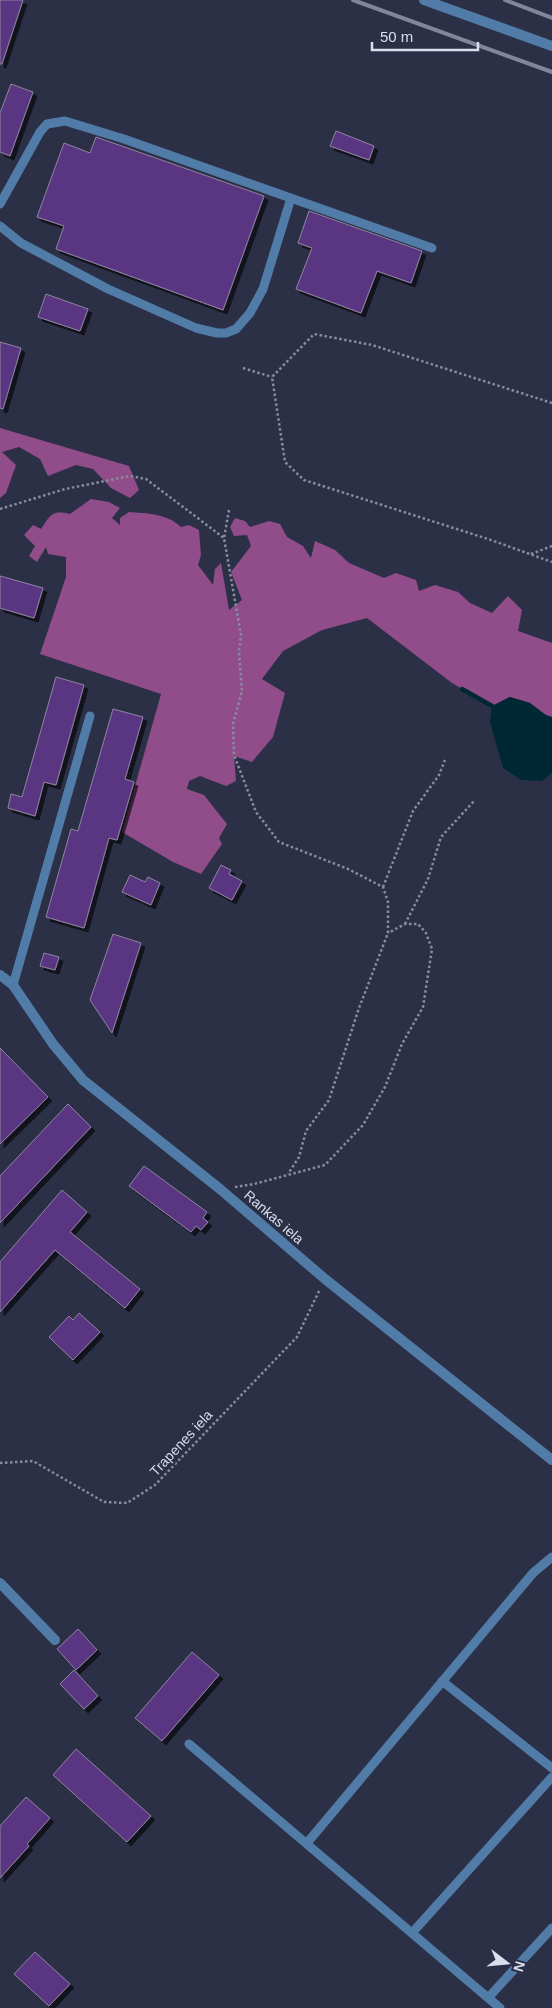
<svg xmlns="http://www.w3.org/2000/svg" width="552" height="2008" font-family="Helvetica,sans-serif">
  <defs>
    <filter id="shadow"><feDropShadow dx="4" dy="4" stdDeviation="0" flood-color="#0009"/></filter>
  </defs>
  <rect width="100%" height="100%" fill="#2c3047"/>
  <!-- forest -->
  <path fill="#914c8a" d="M0 428 129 466 139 490 130 498 111 488 93 469 76 465 48 476 40 459 19 447 2 452 16 465 6 493 0 498Z
    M91 499 109 502 120 508 112 518 120 525V518L129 512C146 513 168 514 181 527L189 525 199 530 201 555 198 565 213 585 215 569 221 563 229 610 242 600 231 572 251 546 247 535 234 536 230 527 235 518 245 521 250 527 269 521 280 524 287 537 303 546 311 558 315 541 335 550 349 563 384 578 396 573 416 580 419 591 435 585 458 592 470 603 492 613 508 596 522 610 518 631 552 643V717L546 716 530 703 510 697 492 706 452 683 367 618 322 630 283 651 262 679 285 693 273 737 252 762 234 756 236 781 226 786 200 776 189 781 187 789 204 795 227 824 219 838 222 844 201 874 173 862 122 832 161 694 40 654 66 577V557L48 554 46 547 37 562 29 556 35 546 24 535 33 525 41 529C51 514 52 510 70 514Z"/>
  <!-- water -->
  <path fill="#002834" d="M510 697 530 703 546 715 552 717V773L542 781 521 780 503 768 490 722 492 706Z"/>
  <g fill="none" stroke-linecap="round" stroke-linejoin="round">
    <!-- stream -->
    <path stroke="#002834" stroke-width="4.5" d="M462 689 492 706"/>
  </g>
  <!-- building -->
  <path fill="#5a3681" stroke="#8f849f" filter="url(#shadow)" d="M0 0H23L2 64H0Z
    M11 84 33 92 10 156 0 152V113Z
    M336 131 374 146 369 160 330 146Z
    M96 137 264 196 223 310 56 249 64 226 37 217 64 143 90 153Z
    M309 211 422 251 411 283 377 271 361 313 296 289 312 248 298 243Z
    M46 294 88 309 80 331 38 317Z
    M0 342 21 348 3 409 0 408Z
    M0 576 43 588 34 618 0 608Z
    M56 677 84 685 56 785 44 782 35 816 8 808 11 794 22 797Z
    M113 709 143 717 125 779 134 782 117 840 109 838 84 928 46 917 71 829 78 831Z
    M221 865 231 870 229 874 242 881 232 900 209 888Z
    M130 875 145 882 148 877 160 883 151 905 122 892Z
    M113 934 141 943 112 1033 90 1000Z
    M44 953 59 957 55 970 40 966Z
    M0 1048 48 1097 0 1144Z
    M68 1104 91 1127 0 1223V1176Z
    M144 1166 207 1212 203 1218 208 1222 201 1230 196 1226 191 1232 129 1186Z
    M62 1190 87 1212 70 1232 140 1289 125 1308 55 1250 0 1312V1262Z
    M79 1313 100 1332 73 1360 49 1337 69 1316 73 1320Z
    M78 1629 97 1650 76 1670 57 1649Z
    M192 1652 219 1675 162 1741 135 1718Z
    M74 1670 98 1696 84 1709 60 1684Z
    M76 1749 151 1816 127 1842 53 1775Z
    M26 1797 50 1818 27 1844 29 1846 0 1878V1826Z
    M35 1952 70 1984 49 2006 14 1974Z"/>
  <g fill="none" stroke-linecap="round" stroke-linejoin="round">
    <!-- path -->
    <path stroke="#888c9f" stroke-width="2.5" stroke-dasharray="2.5 2.5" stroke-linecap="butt" d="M243 368 272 377
      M552 403 372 345 314 334 272 377 285 462 304 480 488 539 552 562
      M0 509 65 489 130 476 146 479 224 538
      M229 510 224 538 241 635 239 652 242 691 233 724 234 755 256 812 279 842 348 869 383 887 388 902V933L359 1008 329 1100 306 1131 299 1157 288 1174
      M531 554 552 546
      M383 887 413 811 439 775 445 760
      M405 924 428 879 441 837 475 800
      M235 1187 254 1184 325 1165 363 1125 385 1087 402 1044 423 1007 432 949 426 933 418 924H405L388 933
      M0 1463 33 1461 104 1502 127 1503 155 1485 297 1337 320 1289"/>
    <!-- service -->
    <path stroke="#517ca8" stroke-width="9" d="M0 204 40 132 47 124 65 121 124 139 432 248
      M0 226 21 243 108 289 196 328 217 333H226L236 329 250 313 263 289 291 198
      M13 985 90 716
      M442 1681 552 1768
      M189 1744 500 2008
      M307 1843 533 1573 552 1557
      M412 1933 552 1777
      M488 1998 552 1928"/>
    <!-- minor -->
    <path stroke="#517ca8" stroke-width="10" d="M424 0 552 46
      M0 975 13 985 53 1044 83 1080 220 1189 325 1279 552 1460
      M0 1583 55 1640"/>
    <!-- rail -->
    <path stroke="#828699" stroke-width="4" d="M353 0 552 72
      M505 0 552 18"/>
  </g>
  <g text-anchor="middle" stroke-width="4.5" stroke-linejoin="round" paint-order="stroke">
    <!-- street labels -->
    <g font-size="14" fill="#dbdfed" stroke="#2c3047">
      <text transform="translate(274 1217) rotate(41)" y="5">Rankas iela</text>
      <text transform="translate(181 1443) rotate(-47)" y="5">Trapenes iela</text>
    </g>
  </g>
  <!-- north arrow -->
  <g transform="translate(507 1963) rotate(106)" stroke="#2c3047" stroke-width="4" paint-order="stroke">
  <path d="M0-4L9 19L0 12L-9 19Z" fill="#dbdfed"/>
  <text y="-8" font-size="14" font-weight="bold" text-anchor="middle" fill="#dbdfed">N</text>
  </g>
  <!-- scale -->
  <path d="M372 42v8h106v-8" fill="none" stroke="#dbdfed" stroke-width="2.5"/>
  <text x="380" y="42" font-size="15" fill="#dbdfed" stroke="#2c3047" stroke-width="4" paint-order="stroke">50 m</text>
</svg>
